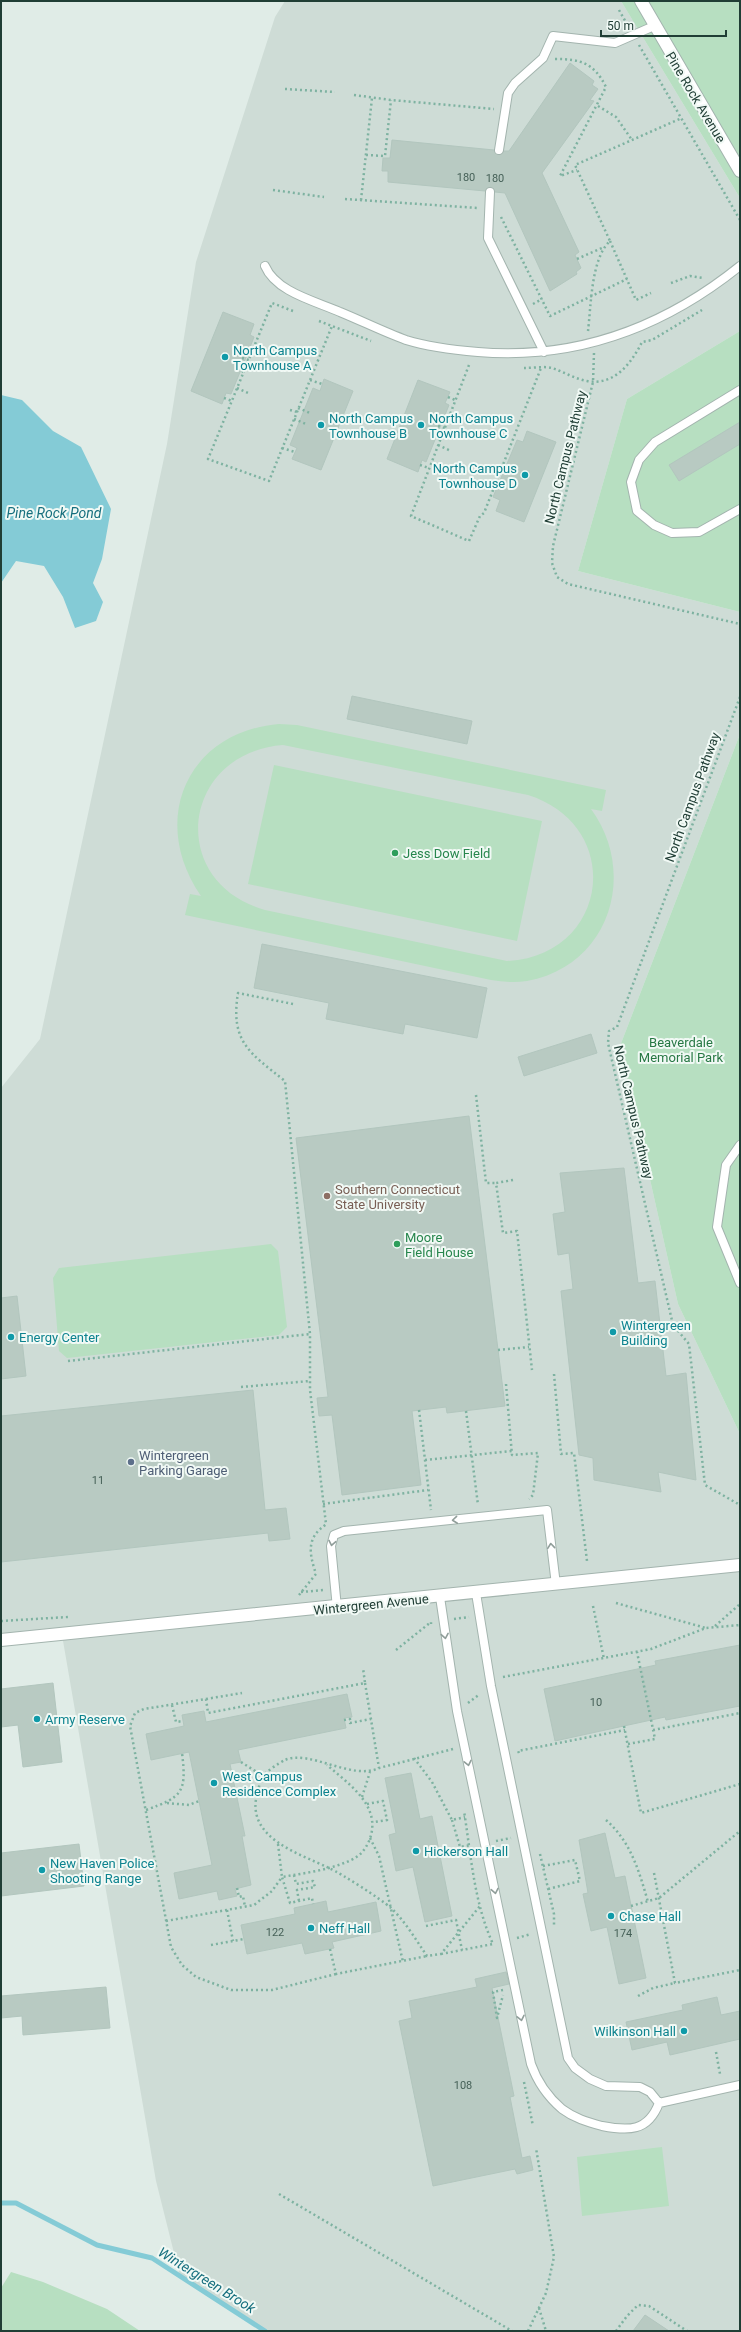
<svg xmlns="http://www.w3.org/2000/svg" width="741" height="2332" font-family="Roboto,sans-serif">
  <rect width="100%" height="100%" fill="#e0ece7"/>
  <!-- built -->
  <path fill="#cedcd6" d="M285 1H621L740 198V331L627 399 578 571 740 612V734L620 1046 678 1304 740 1434V2331H265L222 2302 180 2277 156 2181 62 1635 1 1640V1088L40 1039 167 444 196 262 275 17Z"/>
  <!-- green -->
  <path fill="#b7dfc1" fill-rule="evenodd" d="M621 1H740V198Z
    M740 331V612L578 571 627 399Z
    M279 724 297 725 606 790 602 811 591 809C638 873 610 966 527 981 515 983 503 982 491 980L185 915 190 894 201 896C149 821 186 732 279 724ZM283 745 528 795C626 826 609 956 507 961L265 910C166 882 181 753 283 745Z
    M740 734V1434L678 1304 620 1046Z
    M274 765 542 821 517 941 248 884Z
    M271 1244 278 1251 287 1327 279 1335 67 1358 59 1351 53 1278 59 1268Z
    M662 2147 669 2206 582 2216 577 2157Z
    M11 2272 43 2282 107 2309 140 2331H1V2288Z"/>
  <!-- water -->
  <path fill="#84cbd6" d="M1 395 22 400 53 431 81 447 111 509 102 559 93 583 103 602 96 621 75 628 63 597 44 566 16 561 1 583Z"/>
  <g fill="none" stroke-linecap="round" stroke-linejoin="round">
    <!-- stream -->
    <path stroke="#84cbd6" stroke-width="5" d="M1 2203H16L97 2245 152 2258 265 2331"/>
  </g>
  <!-- building -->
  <path fill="#b8cac2" stroke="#b2c6be" d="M570 63 594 81 592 85 598 89 590 100 594 101 542 173 579 252 575 255 581 268 576 272 577 274 550 291 505 193 495 192 491 187 485 191 388 182V171H382L383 158H390L392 140 494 150 499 155 504 151H509Z
    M223 312 254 324 250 335 254 337 247 355 231 394 226 393 222 404 191 391Z
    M324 379 353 391 321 470 292 459 297 448 290 445 313 388 320 391Z
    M418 380 450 392 445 403 449 405 426 462 422 460 418 472 387 459Z
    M740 422V444L679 481 669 465Z
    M527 431 556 442 524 522 496 511 500 500 493 497 517 440 523 442Z
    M352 696 472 721 467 744 347 719Z
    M262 944 487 988 477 1038 405 1024 403 1034 326 1019 329 1003 254 988Z
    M591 1034 597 1053 524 1076 518 1057Z
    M469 1116 505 1406 447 1413 446 1407 412 1411 421 1485 342 1495 332 1415 319 1416 317 1398 328 1397 296 1138Z
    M624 1168 638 1283 655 1281 666 1376 686 1373 696 1480 658 1472 661 1492 594 1480 593 1458 579 1455 561 1291 573 1289 569 1253 558 1255 553 1214 565 1212 560 1173Z
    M17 1296 26 1376 1 1379V1298Z
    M253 1390 265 1510 286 1508 290 1539 269 1541 268 1533 1 1562V1416Z
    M740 1645V1706L666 1720 665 1717 555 1741 544 1689 656 1665 655 1661Z
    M53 1683 62 1762 23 1767 18 1725 1 1727V1689Z
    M347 1694 352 1717 344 1718 346 1728 238 1750 241 1762 230 1764 245 1836H242L251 1885 235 1889 237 1896 219 1900 217 1891 179 1899 174 1873 212 1865 189 1752 151 1760 146 1734 184 1726 182 1715 204 1711 206 1722Z
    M411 1773 420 1819 432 1816 452 1916 425 1922 413 1867 396 1871 389 1835 396 1833 385 1778Z
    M605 1833 615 1878 625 1876 646 1978 619 1984 607 1927 591 1931 583 1894 588 1893 579 1840Z
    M79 1844 84 1886 1 1896V1853Z
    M326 1901 328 1912 376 1902 381 1931 332 1942 334 1948 305 1954 302 1943 247 1954 241 1925 295 1914 294 1908Z
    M506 1972 509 1984 492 1988 514 2096 510 2097 522 2158 530 2156 533 2170 517 2174 515 2169 433 2186 399 2021 412 2018 409 2001 477 1987 475 1979Z
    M106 1987 110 2028 23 2035 22 2016 1 2018V1996Z
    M717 1997 721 2015 740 2011V2039L670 2055 667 2042 632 2050 626 2022 683 2010 682 2005Z
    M645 2315 669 2331H633Z"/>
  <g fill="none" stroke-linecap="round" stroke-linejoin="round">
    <!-- service casing -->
    <g stroke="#a3b4ae" stroke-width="10">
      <path id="service" d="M499 150 508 93 515 83 543 58 553 36 615 43 654 26
        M490 192 488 238 544 352
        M265 266C276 292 315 301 340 312 362 321 384 332 406 340 429 347 454 350 478 352 577 360 663 328 740 266
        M740 390 655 442 639 460 631 482 637 511 654 525 672 533 699 532 740 509
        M740 1145 726 1165 717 1227 740 1283
        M440 1597 457 1711 531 2064C537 2081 548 2097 562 2109 574 2118 587 2122 602 2126 628 2131 648 2132 659 2103L650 2092 640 2087 606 2086 590 2079 575 2068 568 2058 491 1686 476 1593
        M337 1608 331 1546 334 1535 344 1531 547 1510 556 1585
        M659 2103 740 2085"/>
    </g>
    <!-- minor casing -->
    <g stroke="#a3b4ae" stroke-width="14">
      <path id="minor" d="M1 1640 740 1565"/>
    </g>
    <!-- tertiary casing -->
    <g stroke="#a3b4ae" stroke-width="14">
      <path id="tertiary" d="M641 1 740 171"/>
    </g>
    <!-- path -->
    <path stroke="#7eb2a1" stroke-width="2.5" stroke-dasharray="2 3" stroke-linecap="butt" d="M619 10 628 26
      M639 45 740 220
      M555 59C581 59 594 63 606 87L560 176 577 170
      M285 89 335 92
      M354 95 391 100 494 109
      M598 106 616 117 632 140
      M366 155 385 156 391 100
      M273 190 324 197
      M345 199 478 208
      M361 200 372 98
      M501 217 550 316 627 279
      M610 241 636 300 651 293
      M577 259 602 248
      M671 283 690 276 703 278
      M533 304 542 299
      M293 311 272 303 208 459 269 481 332 326
      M319 321 371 341
      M588 331C591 307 591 258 610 241L575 165 682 118
      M594 353 593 382 553 546 552 563 557 577 568 584 740 624
      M242 358 249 360
      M469 365 411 516 469 541 480 516 484 513 541 368
      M524 368C533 368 544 366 552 368 564 372 575 379 587 381 614 386 631 364 642 342L652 340 702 310
      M237 369 244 372
      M310 380 322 384
      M237 388 248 393
      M448 397 455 400
      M224 398 232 401
      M298 408 310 413
      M290 410 297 412
      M294 419 306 424
      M438 426 445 428
      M433 437 440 439
      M438 445 451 451
      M282 448 295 452
      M420 465 429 468
      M493 468 500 471
      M740 697 617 1027 609 1031 608 1043 673 1325 689 1344 705 1485 740 1505
      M293 1004 238 993C230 1042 250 1053 285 1081L310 1334V1390L326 1524
      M476 1095 486 1183H496
      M513 1180 496 1183 503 1233 517 1231 532 1370
      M498 1350 529 1347
      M68 1361 310 1334
      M554 1374 561 1454 574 1453 587 1561
      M506 1384 512 1455 538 1453 533 1495 529 1499
      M241 1387 310 1381
      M419 1410 431 1510
      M466 1411 478 1505
      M425 1460 512 1451
      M323 1504 428 1490
      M301 1592 324 1590
      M299 1595 316 1574C309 1553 306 1537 327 1524
      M616 1603 706 1628
      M593 1606 604 1659
      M454 1619 469 1617
      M1 1621 68 1617
      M715 1626 740 1604
      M396 1650 431 1622V1624
      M503 1677 651 1649 706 1628 740 1625
      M365 1683 379 1768
      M206 1699 242 1693
      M468 1703 480 1694
      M172 1705 176 1722 183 1721
      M344 1720 350 1719V1723L371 1719
      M624 1726 641 1813 740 1784
      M653 1730 740 1713
      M628 1744 655 1739 637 1652
      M453 1749 379 1768C352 1781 309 1749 285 1760 279 1763 267 1771 263 1776 260 1780 259 1787 258 1791 243 1837 298 1853 329 1868 342 1874 381 1899 391 1908 405 1921 416 1940 427 1956L441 1954 480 1906
      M519 1753 518 1751 625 1730
      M414 1758 432 1782 452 1820 465 1817
      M241 1762 263 1776
      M362 1797 370 1772
      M167 1803 189 1805 199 1801
      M367 1804 383 1801 387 1820 374 1822
      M146 1810C182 1797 187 1793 182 1753
      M452 1820 460 1847 471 1845
      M606 1820C631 1842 639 1871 648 1902
      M370 1838 379 1856 403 1962
      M496 1841 511 1838
      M278 1844 282 1877C305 1873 330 1870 351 1860 360 1856 365 1850 369 1841 383 1807 350 1785 327 1765
      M540 1854 554 1914V1926
      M543 1866 575 1860 580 1881 548 1889
      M654 1873 675 1983 740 1970
      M294 1875 296 1884 313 1881 315 1887 297 1890 299 1901
      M237 1888 239 1897 243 1896 245 1907
      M631 1906 659 1898 740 1831
      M227 1910 233 1941
      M166 1921 254 1905 272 1891 282 1877 290 1903 312 1898 313 1904
      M426 1926 456 1920 462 1950
      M517 1938 531 1934
      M211 1945 244 1939
      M330 1949 336 1974 427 1956
      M441 1954 493 1944C474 1903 471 1855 464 1811
      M336 1974 272 1990H231L196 1977 182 1965 171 1947 130 1726 135 1713 144 1709 206 1699 208 1713 365 1683 363 1668
      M503 1990 493 1992 497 2018 503 1995
      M638 1996 653 1988 675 1983
      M716 2052 720 2074
      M524 2082 533 2126
      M279 2194 512 2331
      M539 2308 546 2331
      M528 2331 546 2293 554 2257 536 2148
      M616 2331 627 2316 638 2305 649 2306 687 2331"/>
    <!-- service -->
    <use href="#service" stroke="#fff" stroke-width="8"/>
    <!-- minor -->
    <use href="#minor" stroke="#fff" stroke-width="12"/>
    <!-- tertiary -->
    <use href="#tertiary" stroke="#fff" stroke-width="12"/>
  </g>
  <!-- one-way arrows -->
  <defs><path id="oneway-chevron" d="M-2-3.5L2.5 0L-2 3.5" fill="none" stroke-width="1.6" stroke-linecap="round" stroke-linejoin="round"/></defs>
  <g stroke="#909e9a">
    <use href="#oneway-chevron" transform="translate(455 1520) rotate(174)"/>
    <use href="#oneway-chevron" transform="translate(332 1543) rotate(101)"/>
    <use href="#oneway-chevron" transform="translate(551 1546) rotate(-96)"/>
    <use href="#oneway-chevron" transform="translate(445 1636) rotate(80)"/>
    <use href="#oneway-chevron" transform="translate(468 1763) rotate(78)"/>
    <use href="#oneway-chevron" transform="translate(495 1891) rotate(79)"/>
    <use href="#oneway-chevron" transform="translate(521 2018) rotate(78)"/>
  </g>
  <!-- markers -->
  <g fill="#0f9aa8" stroke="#f1f9f5" stroke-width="1.5">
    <circle cx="225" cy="357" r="4"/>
    <circle cx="321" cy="425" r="4"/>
    <circle cx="421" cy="425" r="4"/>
    <circle cx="525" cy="475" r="4"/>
    <circle cx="613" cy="1332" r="4"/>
    <circle cx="11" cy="1337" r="4"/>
    <circle cx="37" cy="1719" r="4"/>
    <circle cx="214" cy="1783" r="4"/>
    <circle cx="416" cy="1851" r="4"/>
    <circle cx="42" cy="1870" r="4"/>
    <circle cx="611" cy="1916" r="4"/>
    <circle cx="311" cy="1928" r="4"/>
    <circle cx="684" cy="2031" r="4"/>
  </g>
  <g fill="#2e9e5b" stroke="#f1f9f5" stroke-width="1.5">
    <circle cx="395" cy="853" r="4"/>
    <circle cx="397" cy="1244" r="4"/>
  </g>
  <circle fill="#8d6e63" stroke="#f1f9f5" stroke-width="1.5" cx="327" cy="1196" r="4"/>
  <circle fill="#5c6f8a" stroke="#f1f9f5" stroke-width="1.5" cx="131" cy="1462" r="4"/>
  <g text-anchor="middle" stroke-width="4" stroke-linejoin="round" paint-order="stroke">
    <!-- number labels -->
    <g font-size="11" fill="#466158">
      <text x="466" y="181">180</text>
      <text x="495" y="182">180</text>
      <text x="98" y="1484">11</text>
      <text x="596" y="1706">10</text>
      <text x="275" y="1936">122</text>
      <text x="623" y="1937">174</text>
      <text x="463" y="2089">108</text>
    </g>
    <!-- street labels -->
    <g font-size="13" fill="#203e35" stroke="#f1f9f5">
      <text transform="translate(696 97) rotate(59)" y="5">Pine Rock Avenue</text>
      <text transform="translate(565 457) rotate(-76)" y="5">North Campus Pathway</text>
      <text transform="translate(692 797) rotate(-70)" y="5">North Campus Pathway</text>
      <text transform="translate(634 1112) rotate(77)" y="5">North Campus Pathway</text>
      <text transform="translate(371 1604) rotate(-6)" y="5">Wintergreen Avenue</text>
    </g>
    <!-- culture labels -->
    <g font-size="13" fill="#0d838f" stroke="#f1f9f5" text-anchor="start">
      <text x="233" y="355">North Campus<tspan x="233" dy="15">Townhouse A</tspan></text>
      <text x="329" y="423">North Campus<tspan x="329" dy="15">Townhouse B</tspan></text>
      <text x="429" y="423">North Campus<tspan x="429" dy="15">Townhouse C</tspan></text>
      <text x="517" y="473" text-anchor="end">North Campus<tspan x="517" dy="15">Townhouse D</tspan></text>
      <text x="621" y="1330">Wintergreen<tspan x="621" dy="15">Building</tspan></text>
      <text x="19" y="1342">Energy Center</text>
      <text x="45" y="1724">Army Reserve</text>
      <text x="222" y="1781">West Campus<tspan x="222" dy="15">Residence Complex</tspan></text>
      <text x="424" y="1856">Hickerson Hall</text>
      <text x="50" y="1868">New Haven Police<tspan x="50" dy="15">Shooting Range</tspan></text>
      <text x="619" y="1921">Chase Hall</text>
      <text x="319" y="1933">Neff Hall</text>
      <text x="676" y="2036" text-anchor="end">Wilkinson Hall</text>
    </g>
    <!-- leisure labels -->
    <g font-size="13" fill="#27864d" stroke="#f1f9f5" text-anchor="start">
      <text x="403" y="858">Jess Dow Field</text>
      <text x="405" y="1242">Moore<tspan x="405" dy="15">Field House</tspan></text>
    </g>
    <!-- park labels -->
    <g font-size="13" fill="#277844" stroke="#f1f9f5">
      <text x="681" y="1047">Beaverdale<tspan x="681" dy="15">Memorial Park</tspan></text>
    </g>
    <!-- education labels -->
    <g font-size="13" fill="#785e54" stroke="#f1f9f5" text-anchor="start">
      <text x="335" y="1194">Southern Connecticut<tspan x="335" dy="15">State University</tspan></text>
    </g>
    <!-- service labels -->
    <g font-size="13" fill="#4e5e75" stroke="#f1f9f5" text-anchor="start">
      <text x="139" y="1460">Wintergreen<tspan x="139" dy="15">Parking Garage</tspan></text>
    </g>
    <!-- water labels -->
    <g font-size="14" font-style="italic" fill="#166f7e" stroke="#f1f9f5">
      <text x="54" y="518">Pine Rock Pond</text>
      <text transform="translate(207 2280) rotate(32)" y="5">Wintergreen Brook</text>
    </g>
  </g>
  <!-- border -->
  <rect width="741" height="2332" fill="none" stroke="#203e35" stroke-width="4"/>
  <!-- scale -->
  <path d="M601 30v6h125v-6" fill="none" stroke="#203e35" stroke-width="2"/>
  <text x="607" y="30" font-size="12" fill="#203e35" stroke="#f1f9f5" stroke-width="3" paint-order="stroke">50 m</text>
</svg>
